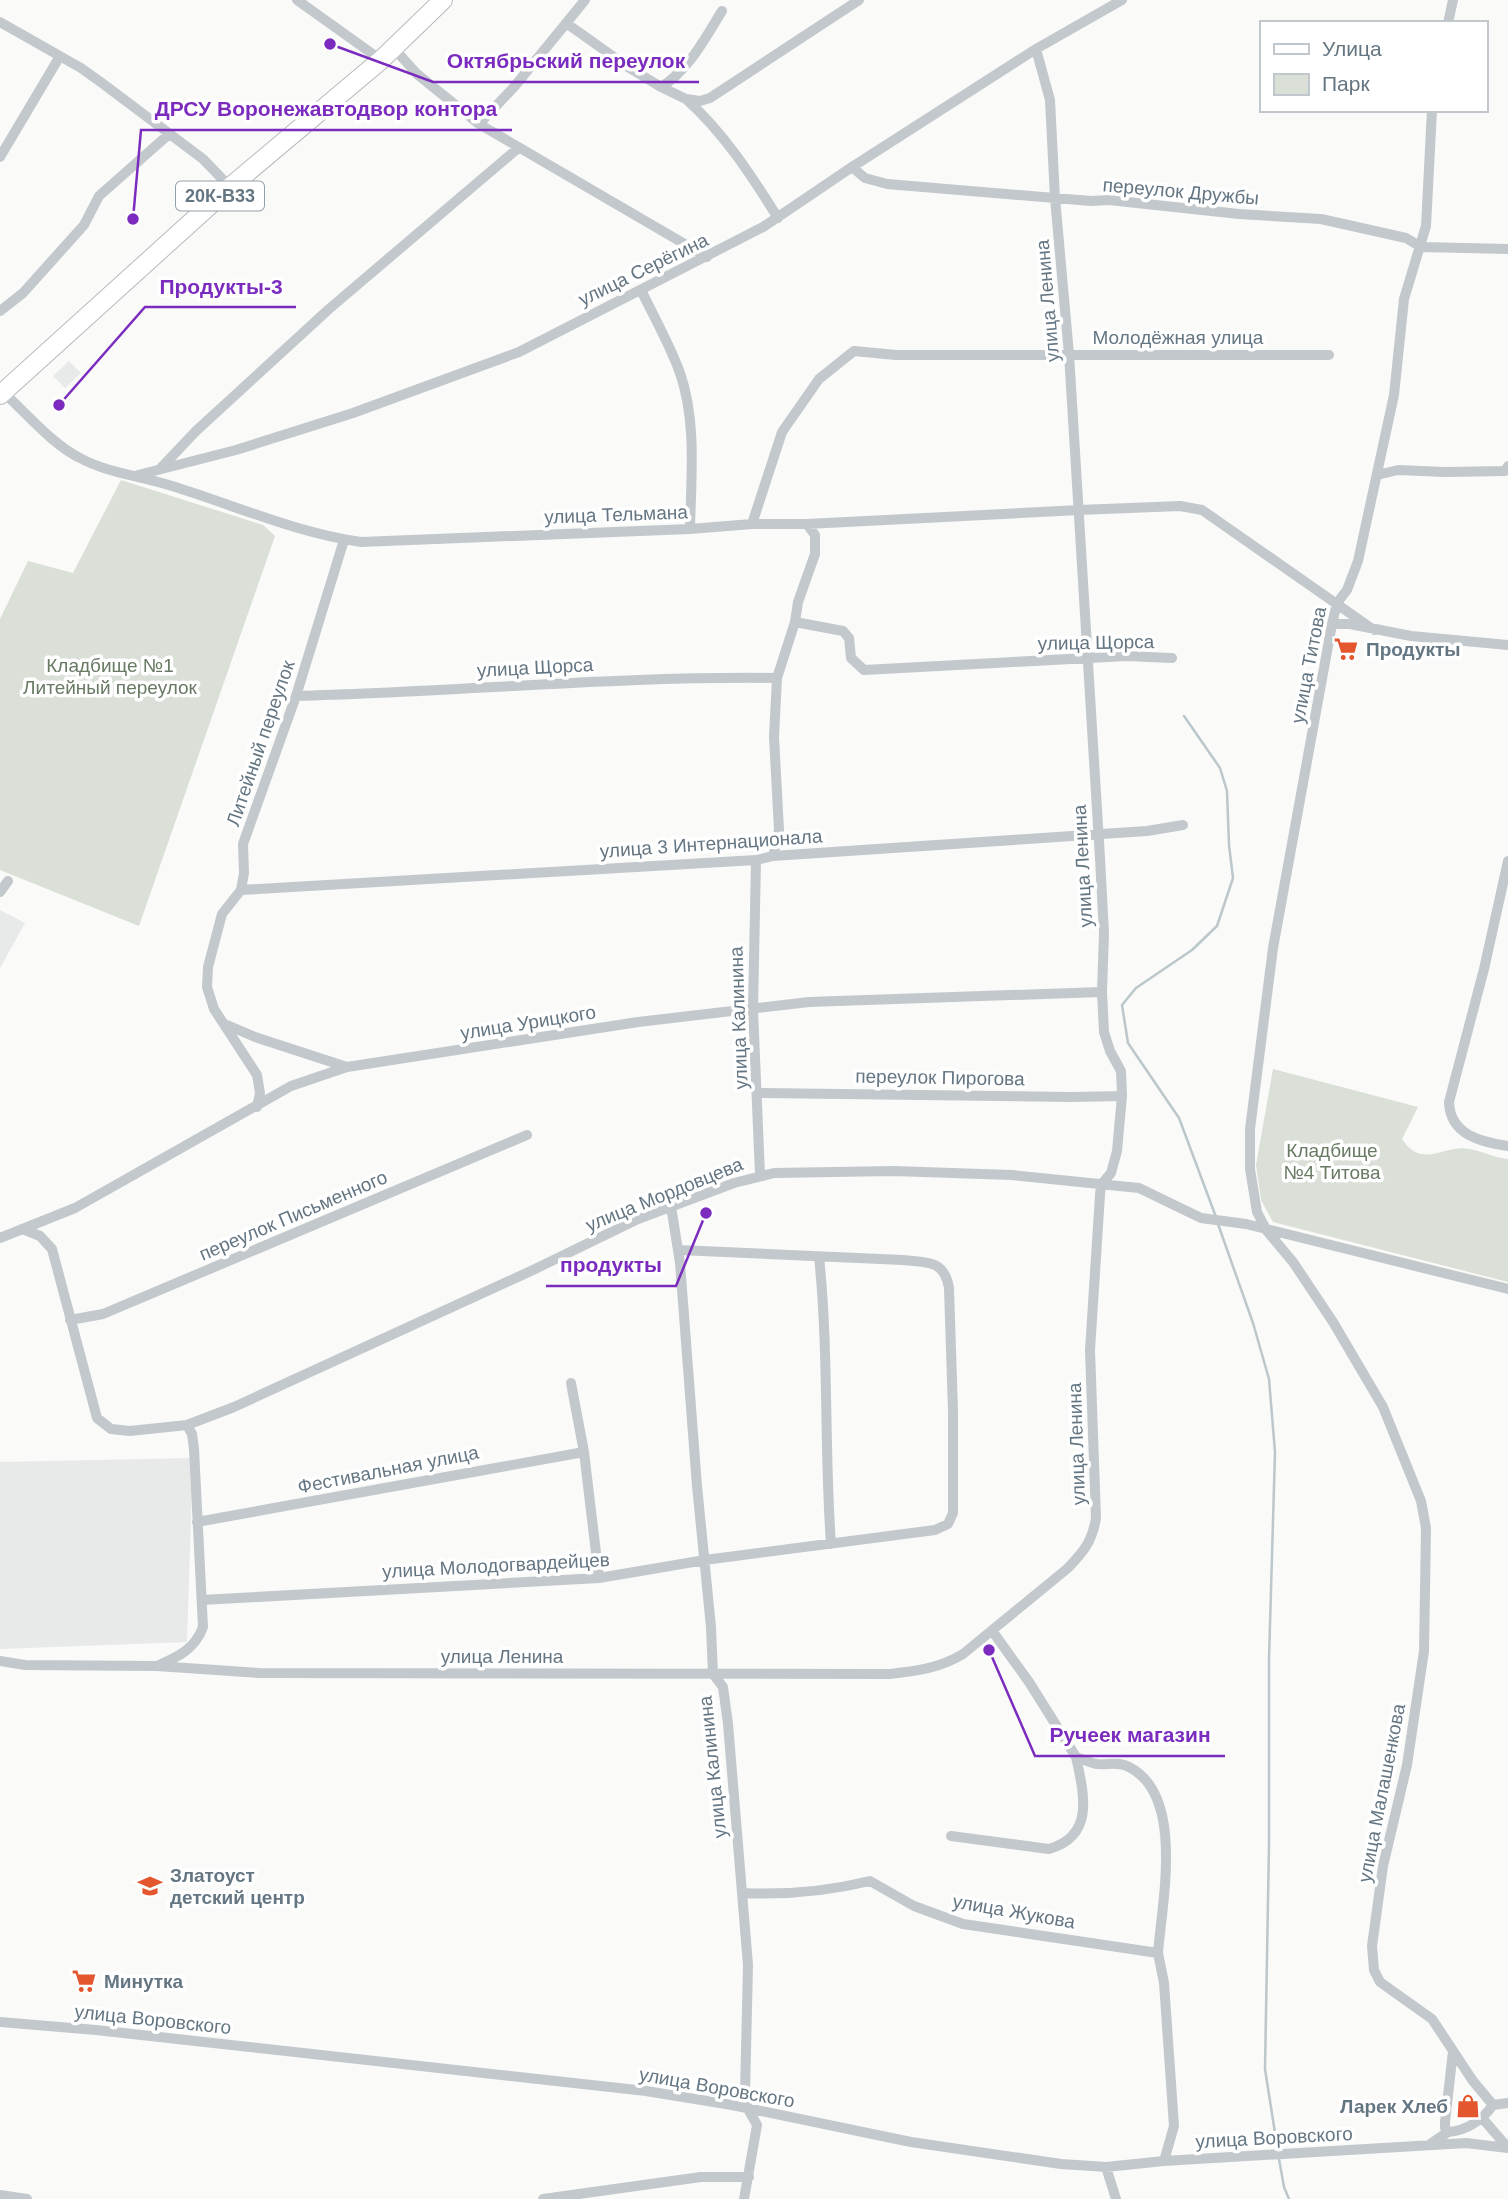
<svg xmlns="http://www.w3.org/2000/svg" width="1508" height="2199" font-family="Arial,sans-serif">
  <rect width="100%" height="100%" fill="#fafaf8"/>
  <!-- built -->
  <path fill="#e8e9e9" d="M69 361 81 373 65 388 53 376Z
    M0 910 25 923 0 968Z
    M193 1458 187 1642 0 1649V1462Z"/>
  <!-- green -->
  <path fill="#dadfd7" d="M121 480 263 525 275 536 139 926 0 870V619L28 561 73 573Z
    M1273 1069 1418 1107 1402 1139C1422 1170 1445 1144 1469 1149 1483 1151 1494 1158 1508 1159V1282L1273 1222 1261 1200 1256 1165Z"/>
  <g fill="none" stroke-linecap="round" stroke-linejoin="round">
    <!-- stream -->
    <path stroke="#bbc7cb" stroke-width="2.5" d="M1184 716 1220 768 1227 791 1229 845 1233 878 1217 926 1192 950 1136 988 1122 1005 1128 1043 1179 1118 1216 1217
      M1218 1224 1253 1323 1269 1379 1275 1452 1269 1659V1845L1265 2069 1278 2152
      M1279 2159 1284 2187 1289 2199"/>
    <!-- primary casing -->
    <g stroke="#b5babe" stroke-width="20">
      <path id="primary" d="M0 395 230 187 381 60 443 0"/>
    </g>
    <!-- street -->
    <path stroke="#c3c8cc" stroke-width="10" d="M297 0 381 60
      M0 22 81 68 102 83 203 159 230 187
      M566 23 628 67 661 87 686 99 700 101 710 98 859 0
      M1448 23 1453 0
      M397 45 399 54 417 74 479 124 707 257
      M661 87C689 70 705 38 722 11
      M686 99C724 133 751 175 778 218
      M1432 110 1426 226 1404 299 1394 395 1358 561 1347 590 1337 603 1332 624 1273 948 1250 1129V1169L1257 1212 1267 1231 1293 1262 1333 1322 1383 1407 1421 1501 1426 1528 1424 1651 1407 1765 1383 1866 1372 1946 1374 1970 1380 1982 1432 2019 1473 2081 1493 2105
      M479 124 514 87 585 0
      M0 157 60 56
      M852 167 865 178 887 184 1091 201 1109 200 1239 214 1321 219 1406 238 1421 247 1508 249
      M641 290C654 317 670 345 680 373 697 422 691 478 690 529
      M0 311 23 293 84 225 99 196 168 135
      M3 392C26 413 53 445 80 458 107 473 142 476 172 486 234 505 296 533 361 542L690 529 752 524H807L1079 510 1180 506 1202 510 1374 630
      M160 469 196 431 329 309 517 149
      M138 475 236 450 353 413 519 352 763 227 852 167 1036 49 1122 0
      M1377 475 1398 470 1445 472 1505 471 1508 466
      M752 524 782 432 819 379 854 351 896 355H1329
      M795 622 843 631 849 638 851 658 864 670 1126 656 1172 658
      M1332 624H1350L1411 636 1508 645
      M296 696C457 692 616 676 777 678
      M773 856 779 830 774 737 777 678 795 622 798 602 815 554V535L807 524
      M756 860 753 1010 760 1175
      M1508 861 1484 969 1449 1102C1450 1135 1481 1142 1508 1146
      M241 890 756 860 773 856 1147 831 1183 825
      M0 892 8 881
      M227 1025 255 1037 347 1067
      M757 1093 1071 1097 1122 1096
      M257 1107 260 1093 257 1075 214 1009 207 987 208 967 222 914 241 890 244 873 243 844 296 696 344 540
      M671 1206 680 1263 697 1486 711 1627 713 1674 723 1687 728 1724 748 1965 745 2093 748 2109 757 2125 744 2199
      M25 1230 40 1236 52 1249 97 1418 111 1429 130 1431 187 1425 234 1407 533 1270 638 1219 734 1183 774 1173 893 1171 1012 1175 1139 1188 1201 1218 1246 1224 1508 1289
      M0 1238 75 1208 291 1086 347 1067 638 1022 809 1002 1102 992
      M819 1257C829 1352 824 1448 831 1544
      M70 1320 103 1314 527 1135
      M571 1383 584 1452 599 1578
      M197 1522 584 1452
      M202 1600 599 1578 705 1560 935 1530 948 1524 953 1513V1411L949 1288C944 1259 927 1263 903 1260L679 1250
      M0 1661 25 1665 157 1666 259 1673 890 1674C917 1671 940 1668 963 1654L1068 1568C1084 1551 1092 1542 1096 1518L1090 1350 1100 1195 1101 1185 1111 1173 1117 1151 1122 1096 1121 1071 1110 1051 1104 1032 1102 992 1104 933 1100 858 1069 354 1055 198 1050 100 1036 49
      M157 1666C178 1657 195 1649 203 1627L194 1449 192 1434 187 1425
      M951 1836 1049 1849C1095 1836 1084 1794 1076 1757
      M742 1893C784 1895 829 1891 870 1881L914 1906 963 1924 1158 1953C1162 1902 1185 1795 1129 1767 1118 1761 1108 1765 1097 1764 1090 1763 1083 1759 1076 1757L1029 1682 993 1632
      M1158 1953 1164 1983 1174 2126 1164 2161
      M0 2022 96 2030 646 2091 732 2105 911 2142 1061 2164 1106 2167 1164 2161 1466 2143 1508 2148
      M1483 2119 1508 2148
      M1448 2132C1467 2131 1483 2119 1493 2105L1508 2103
      M1429 2145 1448 2132 1445 2128V2122L1453 2051
      M1106 2167 1116 2199
      M0 2195 27 2199
      M543 2199 701 2177H749"/>
    <!-- primary -->
    <use href="#primary" stroke="#fff" stroke-width="18"/>
  </g>
  <!-- icons -->
  <defs>
    <g id="supermarket-bare" transform="scale(1.89)"><path d="M-6-5.5h2.5l.6 2H6L4.5 2H-2.5L-4.4-4H-6ZM-1.5 3.2a1.3 1.3 0 1 0 .1 0ZM3 3.2a1.3 1.3 0 1 0 .1 0Z" fill="#e4572e" stroke="#fff" stroke-width="2.5" paint-order="stroke"/></g>
    <g id="school-bare" transform="scale(1.89)"><path d="M0-5L7-2L0 1L-7-2ZM-4 1L0 2.5L4 1V4Q0 6-4 4Z" fill="#e4572e" stroke="#fff" stroke-width="2.5" paint-order="stroke"/></g>
    <g id="shop-bare" transform="scale(1.89)"><path d="M-5-2.5h2.3a2.7 3.5 0 0 1 5.4 0H5L5.5 6h-11ZM-1.5-2.5h3a1.5 2.3 0 0 0-3 0Z" fill="#e4572e" stroke="#fff" stroke-width="2.5" paint-order="stroke"/></g>
  </defs>
  <g fill-rule="evenodd">
    <use href="#supermarket-bare" x="1346" y="649"/>
    <use href="#school-bare" x="150" y="1886"/>
    <use href="#supermarket-bare" x="84" y="1981"/>
    <use href="#shop-bare" x="1468" y="2106"/>
  </g>
  <g text-anchor="middle" stroke-width="7" stroke-linejoin="round" paint-order="stroke">
    <!-- shield labels -->
    <rect fill="#fff" stroke="#939fa8" stroke-width="2" x="176" y="181.5" width="88" height="29" rx="5"/>
    <g font-size="18" font-weight="bold" fill="#657683">
      <text x="220" y="202">20К-В33</text>
    </g>
    <!-- street labels -->
    <g font-size="19" fill="#657683" stroke="#fff">
      <text transform="translate(1181 191) rotate(5)" y="7">переулок Дружбы</text>
      <text transform="translate(643 269) rotate(-26)" y="7">улица Серёгина</text>
      <text transform="translate(1047 301) rotate(-95)" y="7">улица Ленина</text>
      <text x="1178" y="344">Молодёжная улица</text>
      <text transform="translate(616 514) rotate(-2)" y="7">улица Тельмана</text>
      <text transform="translate(1096 642) rotate(-1)" y="7">улица Щорса</text>
      <text transform="translate(1308 665) rotate(-79)" y="7">улица Титова</text>
      <text transform="translate(535 667) rotate(-3)" y="7">улица Щорса</text>
      <text transform="translate(260 743) rotate(-71)" y="7">Литейный переулок</text>
      <text transform="translate(711 843) rotate(-4)" y="7">улица 3 Интернационала</text>
      <text transform="translate(1082 866) rotate(-93)" y="7">улица Ленина</text>
      <text transform="translate(738 1018) rotate(-92)" y="7">улица Калинина</text>
      <text transform="translate(528 1022) rotate(-9)" y="7">улица Урицкого</text>
      <text transform="translate(940 1077) rotate(1)" y="7">переулок Пирогова</text>
      <text transform="translate(664 1194) rotate(-22)" y="7">улица Мордовцева</text>
      <text transform="translate(293 1215) rotate(-23)" y="7">переулок Письменного</text>
      <text transform="translate(1076 1444) rotate(-92)" y="7">улица Ленина</text>
      <text transform="translate(388 1469) rotate(-11)" y="7">Фестивальная улица</text>
      <text transform="translate(496 1565) rotate(-3)" y="7">улица Молодогвардейцев</text>
      <text x="502" y="1663">улица Ленина</text>
      <text transform="translate(712 1767) rotate(-96)" y="7">улица Калинина</text>
      <text transform="translate(1381 1793) rotate(-79)" y="7">улица Малашенкова</text>
      <text transform="translate(1014 1911) rotate(10)" y="7">улица Жукова</text>
      <text transform="translate(153 2019) rotate(6)" y="7">улица Воровского</text>
      <text transform="translate(717 2087) rotate(10)" y="7">улица Воровского</text>
      <text transform="translate(1274 2137) rotate(-3)" y="7">улица Воровского</text>
    </g>
    <!-- poi labels -->
    <g font-size="19" font-weight="bold" fill="#657683" stroke="#fff" text-anchor="start">
      <text x="1366" y="656">Продукты</text>
      <text x="170" y="1882">Златоуст<tspan x="170" dy="22">детский центр</tspan></text>
      <text x="104" y="1988">Минутка</text>
      <text x="1448" y="2113" text-anchor="end">Ларек Хлеб</text>
    </g>
    <!-- park labels -->
    <g font-size="19" fill="#687a64" stroke="#fff">
      <text x="110" y="672">Кладбище №1<tspan x="110" dy="22">Литейный переулок</tspan></text>
      <text x="1332" y="1157">Кладбище<tspan x="1332" dy="22">№4 Титова</tspan></text>
    </g>
  </g>
  <!-- callouts -->
  <path fill="none" stroke="#7b2cbf" stroke-width="2.5" d="M330 44L433 82H699M133 219L141 130H512M59 405L145 307H296M706 1213L676 1286H546M989 1650L1035 1756H1225"/>
  <g fill="#7b2cbf" stroke="#fff" stroke-width="2.5">
    <circle cx="330" cy="44" r="7"/>
    <circle cx="133" cy="219" r="7"/>
    <circle cx="59" cy="405" r="7"/>
    <circle cx="706" cy="1213" r="7"/>
    <circle cx="989" cy="1650" r="7"/>
  </g>
  <g font-size="21" text-anchor="middle" font-weight="bold" fill="#7b2cbf" stroke="#fff" stroke-width="7" stroke-linejoin="round" paint-order="stroke">
    <text x="566" y="68">Октябрьский переулок</text>
    <text x="326" y="116">ДРСУ Воронежавтодвор контора</text>
    <text x="221" y="294">Продукты-3</text>
    <text x="611" y="1272">продукты</text>
    <text x="1130" y="1742">Ручеек магазин</text>
  </g>
  <!-- legend -->
  <rect x="1260" y="21" width="228" height="91" fill="#ffffff" stroke="#c1c8cd" stroke-width="2"/>
  <rect x="1274" y="44" width="35" height="10" fill="#ffffff" stroke="#c1c8cd" stroke-width="2"/>
  <text x="1322" y="56" font-size="21" fill="#657683">Улица</text>
  <rect x="1274" y="74" width="35" height="21" fill="#dadfd7" stroke="#c1c8cd" stroke-width="2"/>
  <text x="1322" y="91" font-size="21" fill="#657683">Парк</text>
</svg>
